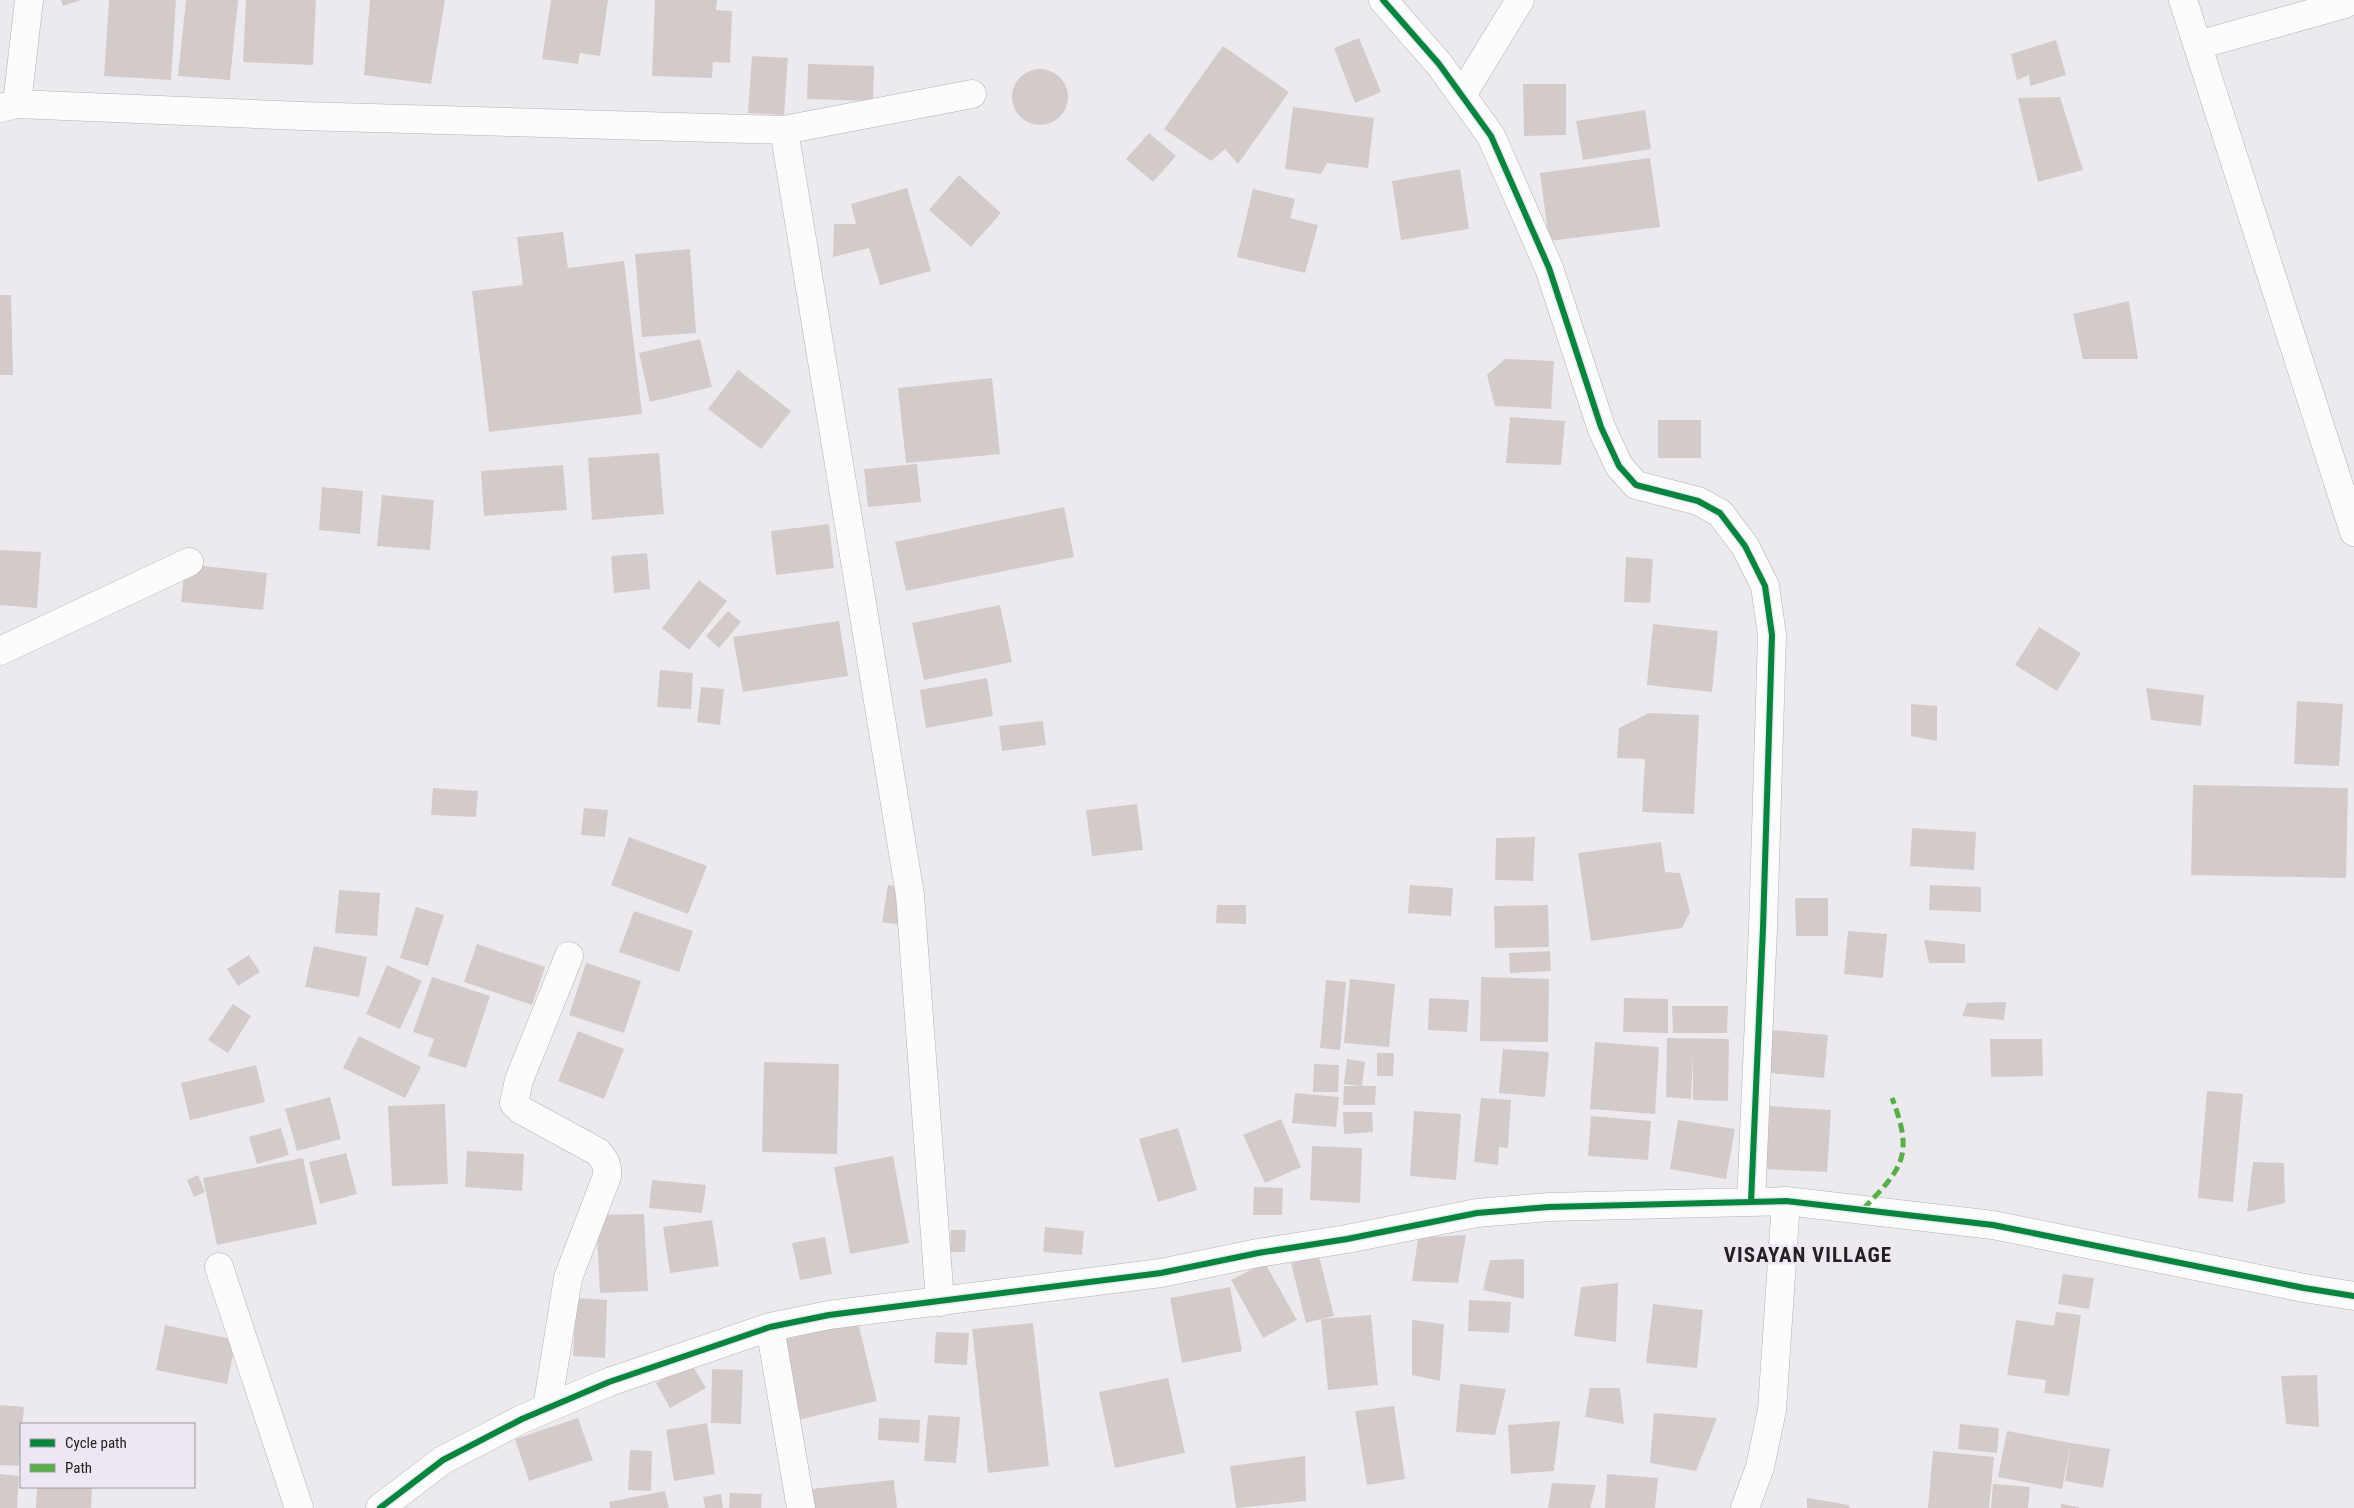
<svg xmlns="http://www.w3.org/2000/svg" width="2354" height="1508" font-family="'Roboto Condensed',sans-serif">
  <rect width="100%" height="100%" fill="#edeaef"/>
  <!-- building -->
  <path fill="#d3cbc9" d="M61 0H81L63 6Z
    M109 0H176L171 80 104 76Z
    M186 0H238L230 80 178 76Z
    M246 0H316L313 65 243 62Z
    M370 0H445L431 84 364 75Z
    M551 0H608L600 56 580 53 578 64 542 59Z
    M655 0H717L716 10 732 11 730 63 713 62 712 78 652 76Z
    M1359 38 1381 92 1355 103 1334 48Z
    M2056 40 2066 75 2030 86 2029 75 2017 80 2011 54Z
    M1223 46 1289 92 1238 164 1225 149 1211 161 1164 129Z
    M752 56 788 58 784 115 748 113Z
    M808 64 874 66 873 101 807 99Z
    M1012 97a28 28 0 1 1 56 0a28 28 0 1 1-56 0Z
    M1523 84H1566V135L1524 136Z
    M2060 97 2083 170 2038 182 2018 98Z
    M1293 107 1374 118 1368 168 1327 163 1321 174 1285 169Z
    M1645 110 1651 149 1583 160 1576 121Z
    M1149 133 1176 156 1153 182 1126 159Z
    M1650 158 1660 227 1549 241 1540 173Z
    M1460 169 1469 229 1401 240 1392 181Z
    M959 175 1001 213 971 247 929 210Z
    M907 188 931 271 880 285 869 248 833 257 834 224H856L851 204Z
    M1253 189 1295 199 1290 218 1318 225 1305 273 1237 257Z
    M563 232 568 268 624 261 642 414 489 432 472 291 523 285 517 237Z
    M690 249 696 333 642 337 635 254Z
    M0 295H11L13 375H0Z
    M2129 301 2138 359H2083L2073 314Z
    M700 339 712 387 650 402 639 353Z
    M1505 359 1554 361 1551 409 1495 406 1487 375Z
    M738 370 791 411 761 449 708 409Z
    M992 378 1000 454 906 463 898 388Z
    M1510 417 1565 421 1561 465 1506 463Z
    M1658 420H1701V458H1658Z
    M659 453 664 514 592 520 588 458Z
    M917 464 921 502 868 507 864 469Z
    M563 465 567 510 484 516 481 471Z
    M322 487 363 491 360 534 319 530Z
    M382 495 434 500 430 550 377 546Z
    M1064 507 1074 557 906 591 895 542Z
    M829 524 834 568 776 575 771 531Z
    M0 550 41 552 37 608 0 605Z
    M647 553 650 589 614 593 611 556Z
    M1626 557 1653 559 1650 603 1624 602Z
    M185 564 267 573 263 610 181 602Z
    M699 580 727 601 689 650 662 628Z
    M1000 605 1012 662 924 680 912 623Z
    M728 611 741 622 719 648 706 636Z
    M839 621 848 676 743 692 733 637Z
    M1653 624 1718 631 1712 692 1647 685Z
    M2039 627 2081 653 2057 691 2015 665Z
    M660 670 693 673 691 709 657 707Z
    M987 678 993 716 926 728 920 690Z
    M701 687 724 689 720 725 697 722Z
    M2146 688 2204 695 2201 726 2151 720Z
    M2297 701 2343 704 2339 766 2294 764Z
    M1911 704 1937 706V741L1911 736Z
    M1649 713 1699 715 1694 814 1642 812 1645 759 1617 758 1619 728Z
    M1043 721 1046 745 1002 751 999 726Z
    M2193 785 2348 788 2346 878 2191 875Z
    M433 788 478 791 476 817 431 815Z
    M1137 804 1143 850 1092 856 1086 810Z
    M584 808 608 810 605 837 581 835Z
    M1912 828 1976 832 1974 870 1910 866Z
    M629 837 707 866 688 914 611 885Z
    M1535 837 1533 881 1495 880 1496 838Z
    M1661 842 1665 872 1680 873 1690 912 1682 928 1591 941 1578 853Z
    M888 885 906 888 901 925 882 922Z
    M1410 885 1453 888 1451 916 1408 913Z
    M1930 885 1981 887V912L1929 910Z
    M339 890 380 893 377 936 335 933Z
    M1795 898H1828V936H1796Z
    M1217 905H1246V924L1216 923Z
    M1548 905 1549 947 1495 948 1494 906Z
    M416 907 444 915 428 966 400 958Z
    M634 911 693 931 679 972 619 952Z
    M1848 931 1887 934 1883 978 1844 974Z
    M1924 940 1965 944V963H1929Z
    M477 944 545 967 532 1005 464 982Z
    M314 946 367 957 359 997 305 987Z
    M1550 951 1551 971 1510 973 1509 953Z
    M249 955 260 972 238 986 227 969Z
    M586 963 641 981 624 1033 569 1015Z
    M387 965 422 981 400 1029 366 1014Z
    M432 977 490 996 466 1068 428 1056 434 1039 413 1032Z
    M1481 977 1549 979 1548 1042 1480 1041Z
    M1350 979 1395 984 1389 1047 1344 1043Z
    M1326 980 1346 982 1340 1050 1320 1048Z
    M1429 998 1469 1000 1467 1032 1428 1030Z
    M1624 998 1668 999V1033L1623 1032Z
    M2006 1002 2004 1020 1962 1016 1967 1003Z
    M233 1004 251 1016 228 1053 208 1040Z
    M1672 1006H1728L1727 1033H1673Z
    M1773 1030 1828 1035 1824 1078 1770 1073Z
    M578 1031 624 1049 604 1099 558 1081Z
    M359 1036 421 1067 405 1098 343 1068Z
    M1667 1038 1729 1039 1728 1101 1693 1100V1057L1691 1099 1666 1097Z
    M1990 1039H2042L2043 1076 1991 1077Z
    M1595 1042 1659 1047 1655 1114 1590 1109Z
    M1503 1049 1549 1052 1545 1097 1499 1093Z
    M1377 1053H1394L1393 1076H1377Z
    M1347 1059 1365 1062 1362 1086 1344 1084Z
    M764 1062 839 1064 837 1154 762 1152Z
    M1314 1064 1339 1065 1338 1092H1313Z
    M256 1065 265 1102 190 1120 181 1083Z
    M1344 1086H1376L1375 1105H1343Z
    M2207 1091 2243 1094 2233 1202 2198 1198Z
    M1295 1093 1339 1097 1336 1127 1292 1123Z
    M330 1097 341 1139 297 1151 285 1109Z
    M1481 1098 1511 1100 1508 1148 1499 1147 1498 1165 1474 1162Z
    M445 1104 448 1184 392 1186 388 1106Z
    M1767 1106 1831 1110 1827 1172 1764 1169Z
    M1414 1111 1461 1114 1456 1180 1410 1176Z
    M1343 1112H1372L1373 1132 1344 1134Z
    M1591 1116 1651 1121 1648 1160 1588 1156Z
    M1281 1119 1301 1167 1265 1183 1243 1135Z
    M1678 1120 1735 1129 1726 1179 1670 1169Z
    M281 1128 289 1155 257 1164 249 1137Z
    M1178 1128 1197 1190 1158 1202 1139 1139Z
    M1312 1146 1362 1148 1360 1203 1310 1200Z
    M467 1151 524 1154 522 1191 465 1187Z
    M346 1153 357 1194 320 1204 309 1162Z
    M893 1156 909 1243 850 1254 834 1167Z
    M303 1158 317 1224 217 1245 203 1178Z
    M2253 1162 2284 1163 2285 1203 2247 1212Z
    M198 1175 205 1192 194 1197 187 1180Z
    M652 1180 706 1185 702 1213 649 1208Z
    M1254 1187 1283 1188 1282 1215H1253Z
    M644 1214 648 1291 600 1293 596 1215Z
    M712 1220 719 1266 670 1273 663 1227Z
    M1045 1227 1084 1231 1082 1255 1043 1252Z
    M951 1230H966L965 1252H950Z
    M1466 1235 1458 1283 1412 1281 1418 1238Z
    M825 1237 832 1274 800 1280 792 1243Z
    M1319 1256 1334 1316 1321 1319 1371 1315 1378 1385 1328 1390 1321 1319 1306 1323 1291 1263Z
    M1524 1259V1299L1483 1290 1490 1260Z
    M1265 1263 1297 1320 1263 1338 1231 1280Z
    M2063 1274 2094 1278 2089 1309 2058 1304Z
    M1618 1283 1616 1342 1574 1336 1581 1287Z
    M1230 1287 1242 1351 1182 1363 1170 1298Z
    M576 1298 607 1300 605 1358 573 1356Z
    M1469 1300 1511 1302 1509 1333 1468 1331Z
    M1653 1304 1703 1310 1697 1368 1646 1363Z
    M2056 1312 2081 1315 2069 1396 2044 1393 2046 1380 2007 1375 2016 1320 2054 1326Z
    M1412 1320 1444 1324 1440 1381 1412 1375Z
    M858 1322 877 1401 798 1420 779 1341Z
    M1033 1323 1049 1466 988 1473 972 1329Z
    M165 1325 236 1340 227 1384 156 1370Z
    M936 1332 969 1333 967 1365 934 1363Z
    M691 1363 706 1388 670 1408 656 1383Z
    M712 1369 743 1370 741 1424 711 1423Z
    M2317 1375 2319 1427 2286 1424 2281 1376Z
    M1168 1378 1185 1453 1115 1468 1099 1392Z
    M1460 1384 1506 1389 1495 1435 1456 1432Z
    M1590 1388H1620L1624 1424 1585 1417Z
    M0 1405 24 1407 19 1466 0 1465Z
    M1394 1406 1405 1479 1367 1485 1355 1411Z
    M1654 1413 1717 1418 1696 1471 1650 1463Z
    M928 1415 960 1417 956 1463 924 1461Z
    M578 1418 593 1460 529 1481 515 1439Z
    M879 1418 920 1420 919 1443 878 1440Z
    M1560 1421 1554 1471 1511 1474 1508 1425Z
    M707 1423 715 1474 674 1481 666 1430Z
    M1960 1424 1999 1428 1997 1453 1958 1449Z
    M2007 1431 2071 1443 2062 1489 1998 1477Z
    M2071 1443 2110 1449 2103 1488 2065 1481Z
    M630 1450 652 1451 651 1491 628 1490Z
    M1933 1451 1994 1457 1989 1508H1928Z
    M1305 1456 1306 1501 1236 1508 1230 1466Z
    M0 1474 19 1476 17 1508H0Z
    M1607 1474 1658 1478 1655 1508H1605Z
    M894 1480 897 1508H813L811 1489Z
    M1552 1483 1596 1485 1590 1508H1548Z
    M1993 1484 2030 1487 2028 1508H1991Z
    M37 1487H92L91 1508H36Z
    M665 1491 669 1508H610L609 1502Z
    M730 1493 762 1494 761 1508H729Z
    M721 1494 723 1508H705L703 1497Z
    M1807 1498 1849 1505 1850 1508H1807Z
    M2061 1504 2079 1507V1508H2061Z"/>
  <g fill="none" stroke-linecap="round" stroke-linejoin="round">
    <!-- minor casing -->
    <g stroke="#b2afb3" stroke-width="29">
      <path id="minor" d="M1383 0 1439 64 1491 136 1549 268 1601 427 1619 466 1636 485 1698 501 1720 513 1745 546 1765 586 1772 635 1763 928 1751 1202
        M2183 0 2354 532
        M2198 45 2345 4
        M1462 95 1520 0
        M17 104 29 0
        M0 108 17 104 302 116 784 130 972 94
        M784 130 910 895 940 1302
        M0 651 189 562
        M219 1267 299 1508
        M770 1327 801 1508
        M547 1408 568 1278 607 1176C608 1164 605 1161 598 1152L521 1110 514 1103 519 1080 569 956
        M380 1508 443 1460 522 1419 609 1382 770 1327 829 1315 1161 1273 1258 1253 1347 1239 1477 1213 1549 1207 1786 1201 1993 1225 2304 1288 2354 1296
        M1745 1508 1760 1467 1772 1410 1786 1201"/>
    </g>
    <!-- minor -->
    <use href="#minor" stroke="#fcfcfd" stroke-width="28"/>
    <!-- quiet -->
    <path stroke="#55b145" stroke-width="5" stroke-dasharray="10 5" stroke-linecap="butt" d="M1863 1209C1903 1168 1914 1155 1892 1098"/>
    <!-- cycleway casing -->
    <g stroke="#eee7f2" stroke-width="9">
      <path id="cycleway" d="M1383 0 1439 64 1491 136 1549 268 1601 427 1619 466 1636 485 1698 501 1720 513 1745 546 1765 586 1772 635 1763 928 1751 1202
        M380 1508 443 1460 522 1419 609 1382 770 1327 829 1315 1161 1273 1258 1253 1347 1239 1477 1213 1549 1207 1786 1201 1993 1225 2304 1288 2354 1296"/>
    </g>
    <!-- cycleway -->
    <use href="#cycleway" stroke="#00873e" stroke-width="6"/>
  </g>
  <g text-anchor="middle" stroke-width="5" stroke-linejoin="round" paint-order="stroke">
    <!-- district labels -->
    <g font-size="21" font-weight="bold" letter-spacing="1" fill="#222024" stroke="#eee7f2">
      <text x="1808" y="1262">VISAYAN VILLAGE</text>
    </g>
  </g>
  <!-- legend -->
  <rect x="20" y="1423" width="175" height="65" fill="#eee7f2" stroke="#9c97a0"/>
  <rect x="30" y="1439" width="25" height="8" fill="#00873e" stroke="#9c97a0"/>
  <text x="65" y="1448" font-size="15" fill="#222024">Cycle path</text>
  <rect x="30" y="1464" width="25" height="8" fill="#55b145" stroke="#9c97a0"/>
  <text x="65" y="1473" font-size="15" fill="#222024">Path</text>
</svg>
